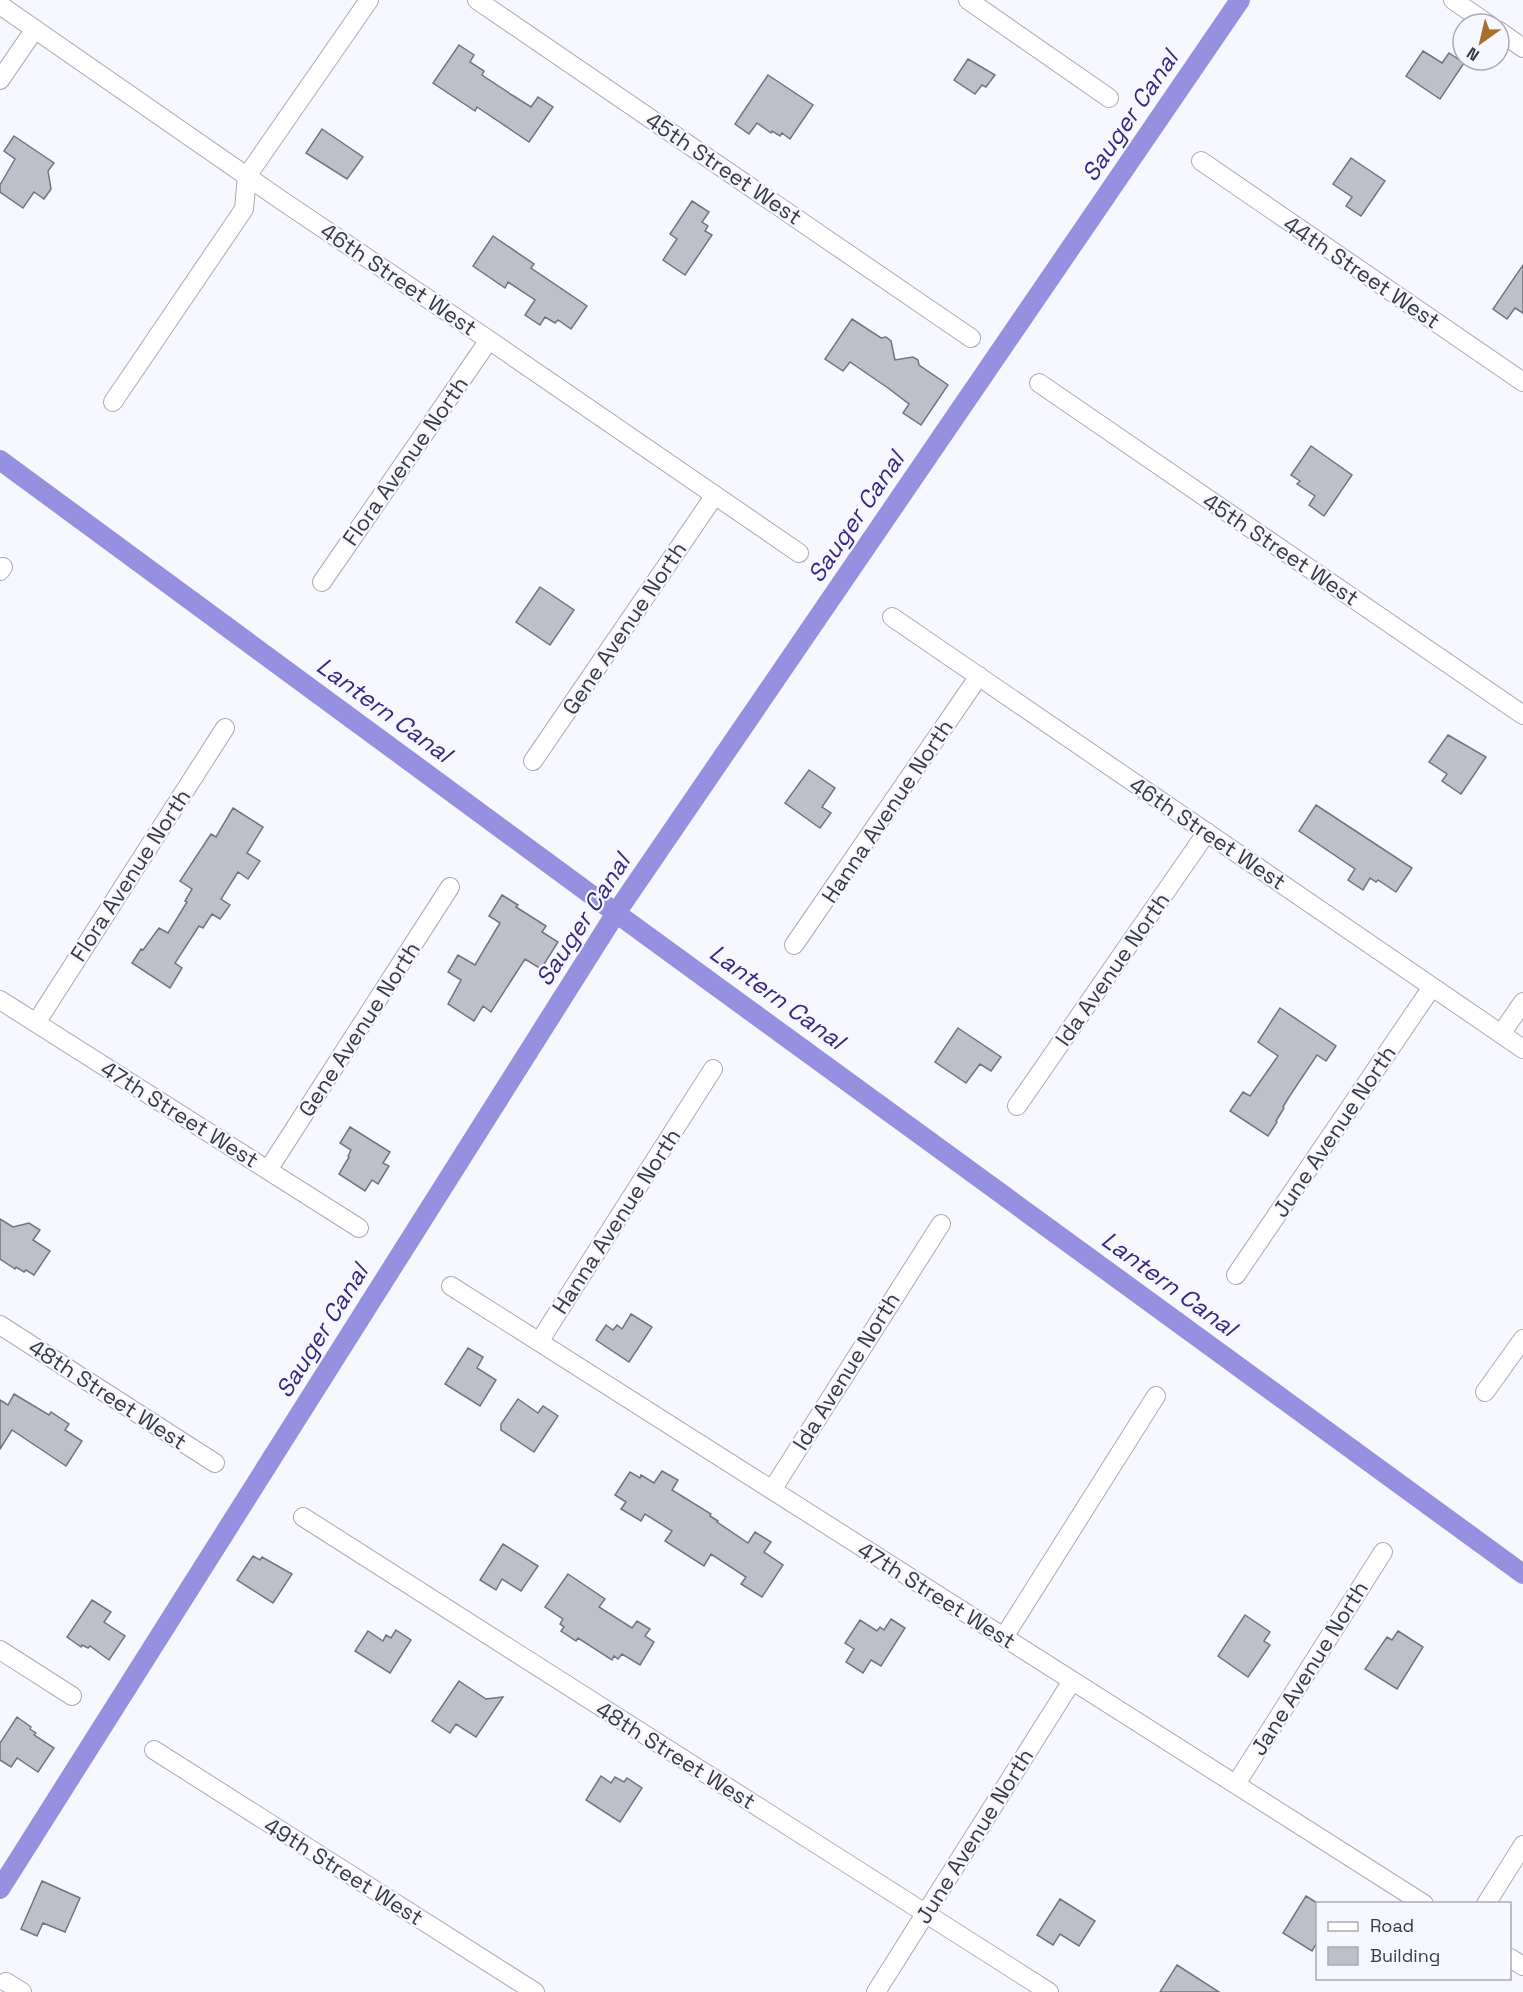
<svg xmlns="http://www.w3.org/2000/svg" width="1523" height="1992" font-family="'Space Grotesk',sans-serif">
  <rect width="100%" height="100%" fill="#f6f7ff"/>
  <g fill="none" stroke-linecap="round" stroke-linejoin="round">
    <!-- canal -->
    <path stroke="#9591e0" stroke-width="20" d="M0 460 616 913 1523 1574
      M0 1889 616 913 1240 0"/>
  </g>
  <!-- building -->
  <path fill="#bfbfcc" stroke="#747480" stroke-width="1.5" d="M459 45 474 55 470 62 484 71 482 75 512 95 531 107 538 97 553 107 529 142 477 107 475 111 433 83Z
    M1423 51 1442 63 1449 53 1464 63 1440 99 1406 76Z
    M968 59 995 75 986 87 982 85 975 94 954 80Z
    M768 75 813 105 790 139 782 133 780 136 772 131 771 133 757 123 749 134 735 124Z
    M322 129 363 157 347 179 306 153Z
    M14 136 54 163 48 171 51 189 44 199 34 192 23 208 0 192V185L15 159 4 151Z
    M1351 158 1385 181 1361 216 1346 206 1352 197 1333 184Z
    M692 201 709 212 702 222 708 226 705 231 712 235 685 275 663 260 677 239 670 234Z
    M493 236 534 264 531 268 587 306 571 329 558 320 555 323 545 317 540 325 525 315 535 300 508 282 505 288 473 266Z
    M1523 265V313L1515 308 1507 319 1493 309Z
    M852 319 881 338 886 337 891 341 895 360 913 357 918 360 919 365 948 385 921 425 903 413 909 404 888 388 850 362 843 371 825 359Z
    M1311 446 1352 475 1324 516 1309 505 1315 496 1297 484 1300 481 1291 475Z
    M540 587 574 610 550 645 516 622Z
    M1448 735 1486 757 1461 794 1442 781 1447 774 1429 762Z
    M809 770 835 788 822 807 831 813 820 828 785 803Z
    M1316 805 1412 868 1396 892 1378 880 1376 882 1370 878 1363 890 1348 880 1355 869 1299 831Z
    M233 808 263 827 247 853 260 861 248 879 238 872 221 899 230 905 220 919 212 914 203 928 199 926 175 963 182 968 170 988 132 963 141 949 143 950 159 928 168 933 187 902 185 901 192 889 180 881 211 834 216 837Z
    M502 895 518 905 516 907 546 926 542 932 558 942 541 969 525 959 491 1012 483 1006 474 1021 448 1004 461 980 448 972 458 955 475 965 500 923 489 916Z
    M1280 1008 1336 1046 1326 1061 1317 1055 1289 1097 1283 1107 1284 1108 1276 1121 1277 1122 1268 1136 1230 1111 1243 1092 1250 1096 1278 1056 1258 1042Z
    M958 1028 1001 1057 991 1071 980 1064 966 1083 935 1062Z
    M350 1127 390 1152 383 1163 389 1166 378 1184 372 1180 365 1191 339 1174 349 1157 348 1156 351 1150 340 1143Z
    M0 1219 13 1227 29 1223 40 1230 33 1240 50 1251 34 1275 26 1270 24 1272 16 1267 15 1269 0 1259Z
    M631 1314 652 1327 629 1362 596 1340 606 1325 613 1330 617 1325 622 1329Z
    M468 1348 483 1357 477 1368 496 1380 480 1406 445 1384Z
    M14 1394 49 1415 51 1412 69 1424 65 1430 82 1441 66 1466 12 1430 0 1449V1400L8 1405Z
    M518 1399 538 1413 543 1406 558 1416 534 1452 501 1430V1424Z
    M662 1471 678 1480 672 1490 711 1514 710 1516 718 1521 717 1522 748 1543 755 1532 771 1542 764 1552 783 1565 762 1597 741 1584 746 1577 711 1554 704 1566 665 1541 672 1531 645 1514 641 1521 621 1509 626 1502 615 1495 630 1472 640 1478 641 1475 654 1483Z
    M503 1544 538 1566 521 1591 502 1579 496 1590 480 1580Z
    M253 1556 260 1560 262 1557 292 1574 273 1603 237 1580Z
    M568 1574 605 1599 599 1607 632 1628 637 1621 650 1629 645 1636 654 1642 640 1665 622 1654 618 1659 614 1656 612 1660 578 1638 576 1641 561 1631 564 1627 560 1624 563 1619 545 1607Z
    M92 1600 111 1612 104 1622 125 1636 109 1660 90 1646 88 1648 82 1645 81 1647 67 1637Z
    M1245 1615 1270 1632 1264 1641 1270 1645 1248 1677 1218 1656Z
    M891 1619 905 1628 881 1666 871 1660 863 1673 846 1662 854 1649 845 1643 860 1620 877 1631 880 1627 884 1630Z
    M396 1630 411 1640 390 1673 355 1651 368 1631 383 1641 386 1635 391 1638Z
    M1398 1631 1423 1647 1397 1689 1365 1669 1387 1637 1392 1640Z
    M459 1681 486 1699 503 1697 476 1737 456 1724 450 1733 432 1721Z
    M17 1717 31 1727 30 1729 36 1733 34 1735 54 1748 38 1772 17 1758 11 1767 0 1760V1743Z
    M601 1776 611 1783 615 1777 624 1782 627 1778 642 1788 620 1822 586 1800Z
    M42 1881 80 1898 65 1932 43 1923 37 1936 21 1929Z
    M1306 1896 1317 1903V1942L1312 1951 1283 1933Z
    M1060 1899 1095 1921 1079 1946 1060 1934 1053 1945 1037 1935Z
    M1177 1965 1219 1992H1160Z"/>
  <g fill="none" stroke-linecap="round" stroke-linejoin="round">
    <!-- minor casing -->
    <g stroke="#aaabb8" stroke-width="20">
      <path id="minor" d="M477 0 971 338
        M968 0 1109 98
        M1453 0 1488 24
        M0 5 281 200 489 340 799 553
        M1499 31 1523 48
        M0 80 35 29
        M1201 161 1523 382
        M1039 383 1523 715
        M113 402 244 209 247 176 369 0
        M0 571 3 567
        M322 582 489 340
        M892 617 1523 1049
        M533 761 715 495
        M794 945 979 676
        M0 1000 359 1228
        M36 1023 225 728
        M1501 1034 1523 1002
        M1017 1106 1207 832
        M268 1170 450 887
        M1236 1275 1432 987
        M451 1286 1424 1904
        M0 1325 215 1463
        M539 1342 713 1069
        M1485 1392 1523 1339
        M772 1490 941 1224
        M303 1517 1049 1992
        M1004 1637 1156 1396
        M0 1650 72 1696
        M154 1750 535 1992
        M1236 1784 1383 1552
        M1486 1904 1523 1845
        M1510 1958 1523 1966
        M6 1982 22 1992
        M876 1992 1072 1681"/>
    </g>
    <!-- minor -->
    <use href="#minor" stroke="#fff" stroke-width="18"/>
  </g>
  <g text-anchor="middle" stroke-width="4.5" stroke-linejoin="round" paint-order="stroke">
    <!-- street labels -->
    <g font-size="22" fill="#3a3b40" stroke="#f6f7ff">
      <text transform="translate(724 168) rotate(34)" y="8">45th Street West</text>
      <text transform="translate(1362 272) rotate(34)" y="8">44th Street West</text>
      <text transform="translate(399 279) rotate(34)" y="8">46th Street West</text>
      <text transform="translate(405 461) rotate(-55)" y="8">Flora Avenue North</text>
      <text transform="translate(1281 549) rotate(34)" y="8">45th Street West</text>
      <text transform="translate(624 628) rotate(-56)" y="8">Gene Avenue North</text>
      <text transform="translate(887 811) rotate(-56)" y="8">Hanna Avenue North</text>
      <text transform="translate(1208 833) rotate(34)" y="8">46th Street West</text>
      <text transform="translate(130 875) rotate(-57)" y="8">Flora Avenue North</text>
      <text transform="translate(1112 969) rotate(-55)" y="8">Ida Avenue North</text>
      <text transform="translate(359 1029) rotate(-57)" y="8">Gene Avenue North</text>
      <text transform="translate(180 1114) rotate(32)" y="8">47th Street West</text>
      <text transform="translate(1334 1131) rotate(-56)" y="8">June Avenue North</text>
      <text transform="translate(616 1221) rotate(-57)" y="8">Hanna Avenue North</text>
      <text transform="translate(846 1371) rotate(-58)" y="8">Ida Avenue North</text>
      <text transform="translate(108 1394) rotate(33)" y="8">48th Street West</text>
      <text transform="translate(937 1595) rotate(32)" y="8">47th Street West</text>
      <text transform="translate(1309 1668) rotate(-58)" y="8">Jane Avenue North</text>
      <text transform="translate(676 1755) rotate(32)" y="8">48th Street West</text>
      <text transform="translate(974 1836) rotate(-58)" y="8">June Avenue North</text>
      <text transform="translate(344 1871) rotate(32)" y="8">49th Street West</text>
    </g>
    <!-- water labels -->
    <g font-size="24" font-style="italic" fill="#392782" stroke="#f6f7ff">
      <text transform="translate(1130 116) rotate(-56)" y="8">Sauger Canal</text>
      <text transform="translate(856 517) rotate(-56)" y="8">Sauger Canal</text>
      <text transform="translate(384 710) rotate(36)" y="8">Lantern Canal</text>
      <text transform="translate(583 920) rotate(-57)" y="8">Sauger Canal</text>
      <text transform="translate(777 997) rotate(36)" y="8">Lantern Canal</text>
      <text transform="translate(1169 1284) rotate(36)" y="8">Lantern Canal</text>
      <text transform="translate(322 1331) rotate(-58)" y="8">Sauger Canal</text>
    </g>
  </g>
  <!-- legend -->
  <rect x="1316" y="1902" width="195" height="78" fill="#f6f7ff" stroke="#abacb3" stroke-width="1.5"/>
  <rect x="1328" y="1922" width="30" height="9" fill="#ffffff" stroke="#abacb3" stroke-width="1.5"/>
  <text x="1370" y="1932" font-size="18" fill="#3a3b40">Road</text>
  <rect x="1328" y="1947" width="30" height="18" fill="#bfbfcc" stroke="#abacb3" stroke-width="1.5"/>
  <text x="1370" y="1962" font-size="18" fill="#3a3b40">Building</text>
  <!-- north arrow -->
  <g transform="translate(1481 42) rotate(214)"><circle r="28" fill="#f6f7ff" stroke="#abacb3" stroke-width="1.5"/>
  <path d="M0-4.5L10 22L0 15L-10 22Z" fill="#a66f2b"/>
  <text y="-9" font-size="16" font-weight="bold" text-anchor="middle" fill="#3a3b40">N</text>
  </g>
</svg>
